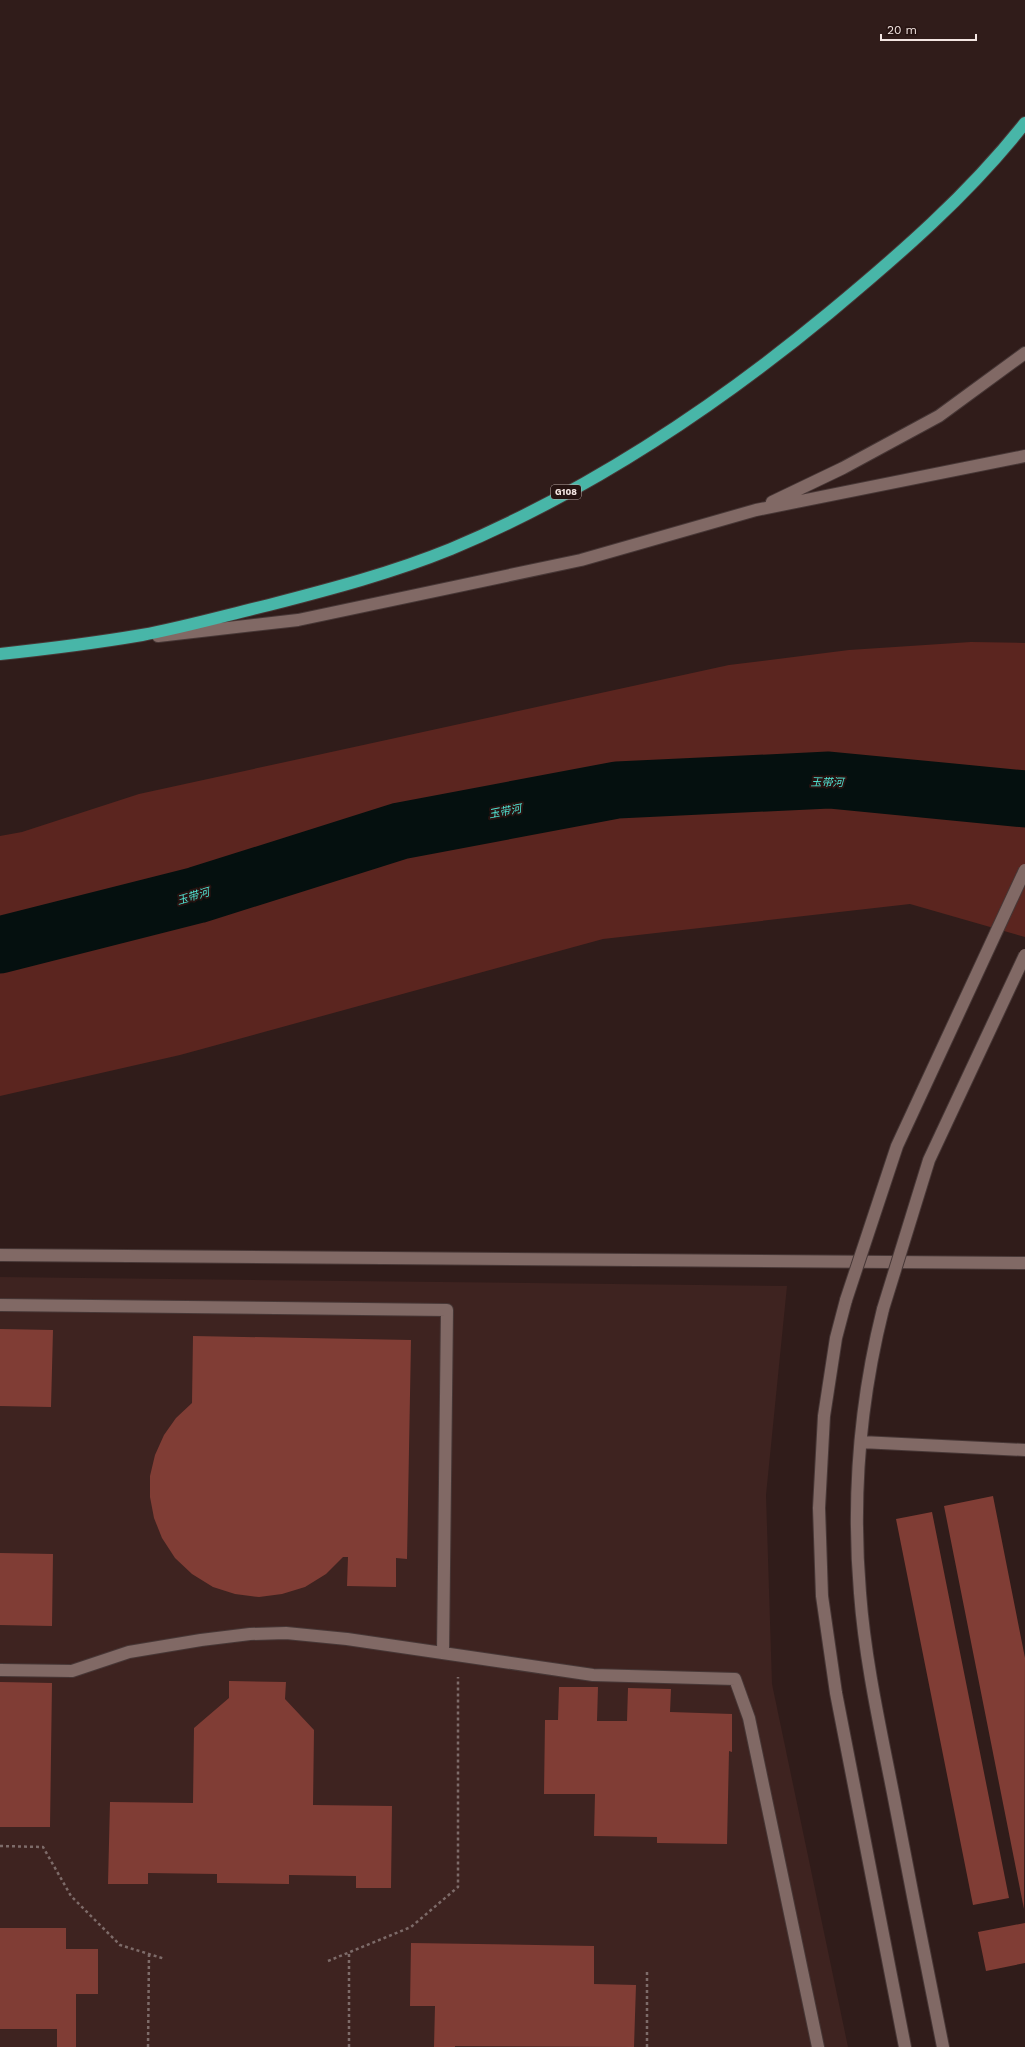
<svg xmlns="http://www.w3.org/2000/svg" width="1025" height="2047" font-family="'Work Sans','Noto Sans SC',sans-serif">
  <rect width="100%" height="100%" fill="#301c1a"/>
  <!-- built -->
  <path fill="#3e2320" d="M0 1277 787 1286 766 1495 772 1684 848 2047H0Z"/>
  <!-- green -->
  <path fill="#5b251f" d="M971 642 1025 643V937L910 904 603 939 180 1055 0 1096V836L22 832 139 794 729 665 849 650Z"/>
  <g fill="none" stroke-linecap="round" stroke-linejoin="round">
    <!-- river -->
    <path stroke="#05100f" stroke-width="57" d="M0 945 197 895 400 831 617 790 829 780 1025 799"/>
  </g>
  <!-- building -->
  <path fill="#803d35" d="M0 1329 53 1330 51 1407 0 1406Z
    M193 1336 411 1340 407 1559 396 1558V1587L347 1586 348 1557H343L326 1574 305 1587 282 1594 259 1597 235 1594 213 1587 192 1574 175 1558 162 1538 154 1518 150 1497V1476L155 1455 164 1435 176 1418 192 1403Z
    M993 1496 1025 1658 1024 1909 944 1506Z
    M932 1512 1009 1898 973 1905 896 1519Z
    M0 1553 53 1554 52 1626 0 1625Z
    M229 1681 286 1682 285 1699 314 1730 313 1805 392 1806 391 1888H356V1876L289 1875V1884L217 1883V1874L148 1873V1884H108L110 1802 193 1803 194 1728 229 1698Z
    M0 1682 52 1683 50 1827H0Z
    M559 1687H598L597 1721H627L628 1688 671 1689 670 1712 732 1714V1752L729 1751 727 1844 657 1843V1837L594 1836 595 1794H544L545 1720H558Z
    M1025 1923V1963L986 1971 978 1932Z
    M0 1928H66V1949H98V1994H76V2047H57V2029H0Z
    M411 1943 594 1946V1984L636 1985 634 2047 455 2046V2047H434L435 2006H410Z"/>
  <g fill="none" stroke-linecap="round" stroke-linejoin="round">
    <!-- lane casing -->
    <g stroke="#473736" stroke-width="14">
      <path id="lane" d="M0 1305 447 1310 443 1653
        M0 1670 72 1671 129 1652 201 1640 250 1634 286 1633 347 1639 593 1675 735 1679 749 1718 818 2047"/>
    </g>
    <!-- secondary casing -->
    <g stroke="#473736" stroke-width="14">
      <path id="secondary" d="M772 502 843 468 939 416 1025 353
        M158 636 298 620 581 560 756 510 1025 456
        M0 1255 1025 1263
        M846 1300 836 1338 824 1416 819 1508 822 1596 836 1693 905 2047
        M883 1309C860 1401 852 1498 860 1593 865 1660 880 1727 893 1793 909 1878 926 1962 943 2047
        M861 1442 1025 1450"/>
    </g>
    <!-- highway casing -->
    <g stroke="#473736" stroke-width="14">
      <path id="highway" d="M0 654C47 649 95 643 142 635 185 627 227 615 269 605 331 589 392 573 451 549 589 491 714 408 829 313 900 254 968 195 1025 123"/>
    </g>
    <!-- path -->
    <path stroke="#7d6b69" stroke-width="2.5" stroke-dasharray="3 3" stroke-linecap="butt" d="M0 1846 43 1847 71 1896 120 1945 165 1959
      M328 1961 411 1927 458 1887V1677
      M148 2047 149 1953
      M349 2047V1952
      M647 2047V1970"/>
    <!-- lane -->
    <use href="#lane" stroke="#816965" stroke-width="12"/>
    <!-- secondary -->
    <use href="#secondary" stroke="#816965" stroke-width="12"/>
    <!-- highway -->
    <use href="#highway" stroke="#48b6a8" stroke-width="12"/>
    <!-- secondary-bridge casing -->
    <g stroke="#473736" stroke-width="14" stroke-linecap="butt">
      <path id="secondary-bridge" d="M846 1300 897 1146 1025 870
        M883 1309 929 1160 1025 955"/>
    </g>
    <!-- secondary-bridge -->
    <use href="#secondary-bridge" stroke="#816965" stroke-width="12"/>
  </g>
  <g text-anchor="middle" stroke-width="4" stroke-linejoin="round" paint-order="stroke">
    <!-- shield labels -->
    <rect fill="#261311" stroke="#b6a6a3" stroke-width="1" x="551" y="485" width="30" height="14" rx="3"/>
    <g font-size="9" font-weight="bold" fill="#f3e5e2">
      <text x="566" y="495">G108</text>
    </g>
    <!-- water labels -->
    <g font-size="11" font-style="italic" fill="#50e1d1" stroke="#261311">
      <text transform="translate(827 782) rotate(1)" y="4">玉带河</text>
      <text transform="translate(505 811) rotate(-11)" y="4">玉带河</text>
      <text transform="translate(193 896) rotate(-16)" y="4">玉带河</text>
    </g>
  </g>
  <!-- scale -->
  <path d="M881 34v6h95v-6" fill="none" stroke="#f3e5e2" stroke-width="2"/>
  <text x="887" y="34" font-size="12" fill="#f3e5e2" stroke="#261311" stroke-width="3" paint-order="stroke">20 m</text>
</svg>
